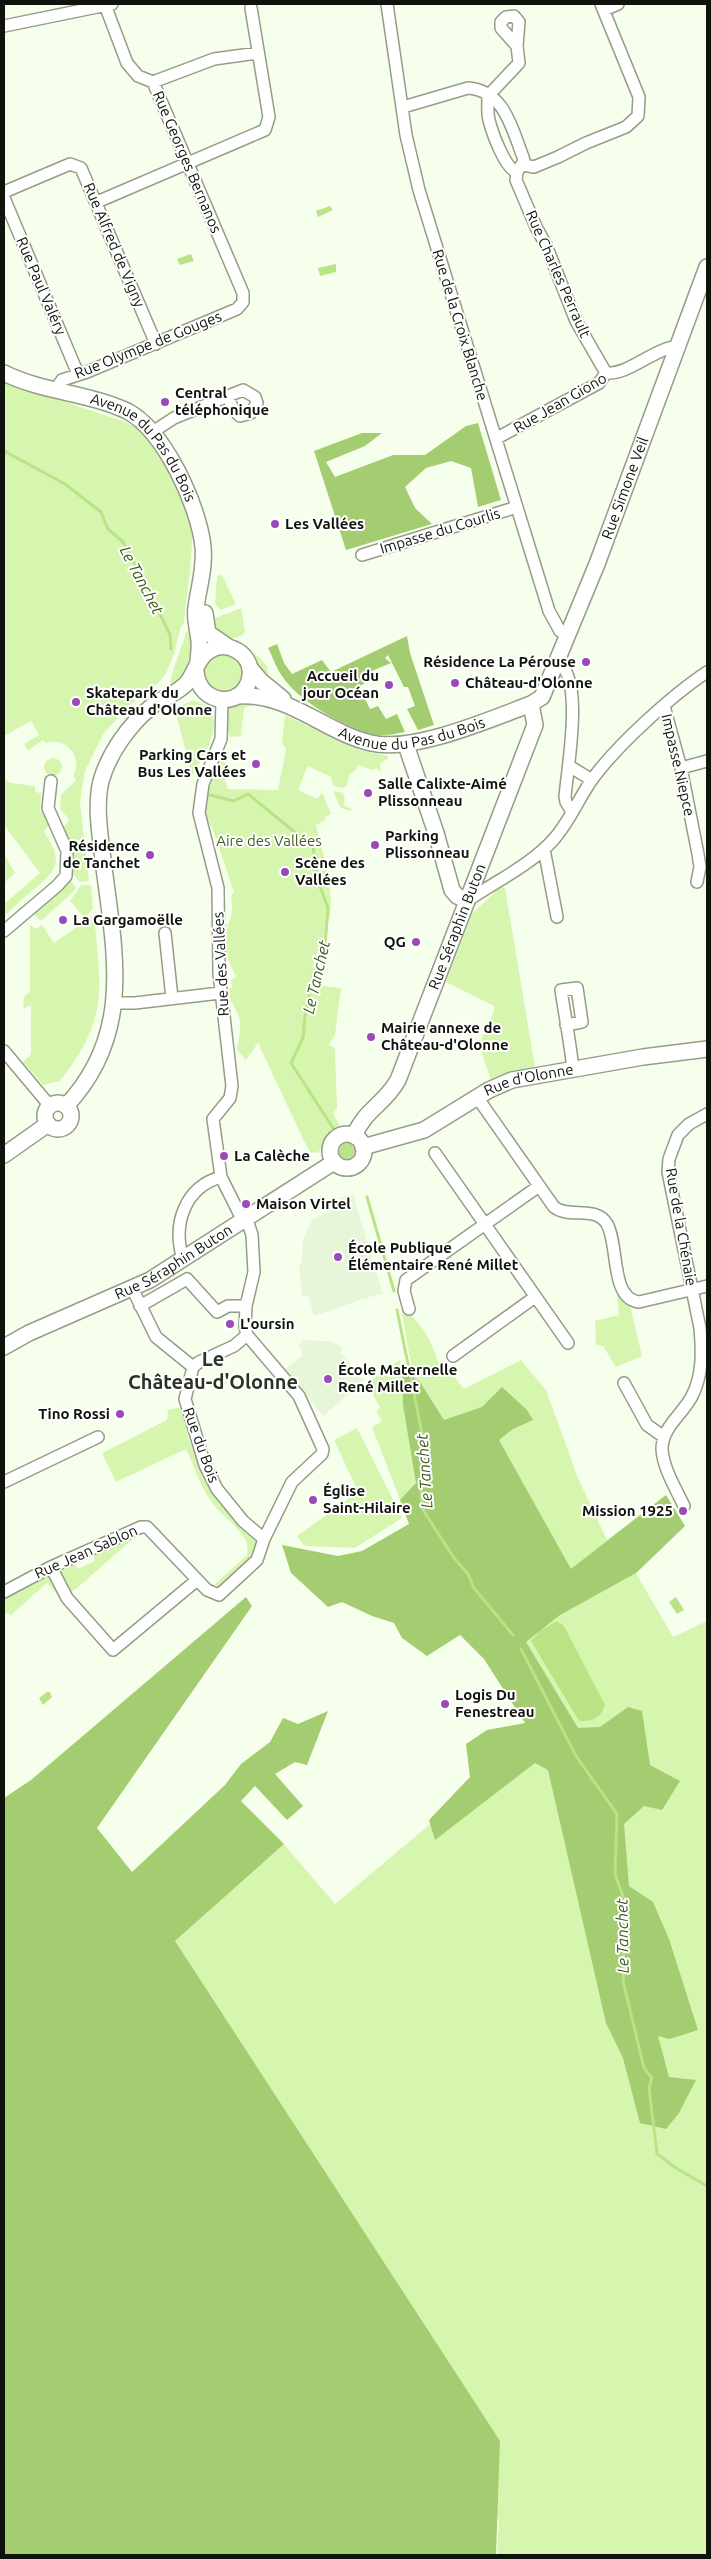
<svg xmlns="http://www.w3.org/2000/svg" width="711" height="2559" font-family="Ubuntu,sans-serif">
  <rect width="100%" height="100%" fill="#f6ffec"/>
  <!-- built -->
  <path fill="#e7f5d8" d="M353 1194 383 1295 380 1294 375 1295V1297L371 1296 366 1298 367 1300 363 1299 314 1316 308 1295 303 1296 302 1294 299 1269 302 1259 303 1240 312 1220 331 1211 328 1202Z
    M302 1340 328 1341 341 1346V1353L364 1381 323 1416 285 1369 303 1355 298 1344 302 1343Z"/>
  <!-- green -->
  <path fill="#d6f6b0" d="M4 382 123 421C129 424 135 426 140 430 168 451 193 509 192 543 191 570 186 597 184 624L181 626 174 654 166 673 160 681 129 706 104 733 85 771 80 802 89 881 80 882 71 872C75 855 70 843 63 828L69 820 60 809 61 795 76 780 73 776C83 757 67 737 46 743L43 740 28 751 24 744 39 735 31 721 4 736Z
    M222 575 236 604 221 610 215 604 217 576Z
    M241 608 245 631 243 635 231 639 215 633 210 620Z
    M189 631C194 651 188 674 171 687 168 677 183 646 186 632Z
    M254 653C265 663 271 666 267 682L259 673Z
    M203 673a20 20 0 1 1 40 0a20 20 0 1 1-40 0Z
    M194 700 208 707C224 727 203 758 192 775L175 710 177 707Z
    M239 701 257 704 244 708 241 736 230 737 227 729 228 710Z
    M285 715 359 750 388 756V759L380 763 381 773 377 768 372 770 358 765 356 770 349 775 347 786 344 788 333 786 331 777 308 766 298 790 318 799 321 793 323 794 331 814 325 817 326 820 316 825C322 852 334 885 330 914 327 938 307 959 315 985L341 988 335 1035 329 1045 335 1048 337 1109 333 1113 340 1126 332 1131 318 1153 310 1152 304 1141 258 1043 246 1060 237 1050C238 1039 243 1026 238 1015 234 1005 229 1000 228 989L232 988 231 980 236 977C231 966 223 951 225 938 227 919 235 920 231 896L234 892 213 830 204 814 205 800 223 751 226 755 224 776 228 789 278 790 286 749 282 743Z
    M44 767a9 9 0 1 1 18 0a9 9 0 1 1-18 0Z
    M4 779 11 783 35 786V792L41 793 40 811 45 813 49 824 44 832C64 861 58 870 33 890 23 899 14 907 4 916V904L40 873 4 825Z
    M333 791 343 793 345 800 343 805 352 809 350 811 340 807Z
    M4 853 15 873 4 883Z
    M70 879 76 888 73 892 41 921 33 913Z
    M81 885H91L93 908 85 918 70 901Z
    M500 887 505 888 535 1067 491 1081 479 1044 494 1012V1006L446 982 472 914Z
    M94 915C101 989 109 1019 60 1081L43 1085 23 1062 31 1054V1005L23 1009 24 997 30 991V925L36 929 42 925 54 943Z
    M617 1293 624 1303 630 1305 642 1356 616 1367 603 1346 596 1345 595 1321 619 1315Z
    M401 1308C421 1319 434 1346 440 1367L453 1375 464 1389 521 1360 546 1390 578 1478 607 1540 666 1495 685 1526 636 1573 673 1637 707 1621V2555H497L499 2520 175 1941 284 1844 335 1904 542 1730 403 1497 400 1500 372 1427 382 1421 376 1411 380 1408 369 1387 361 1391 360 1388 400 1360 405 1419 420 1382 413 1376Z
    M176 1408 181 1409 190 1443 214 1491 259 1544C251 1563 233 1575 218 1588L215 1584 247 1555C252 1534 225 1520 214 1505 201 1489 195 1468 186 1449L116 1482 102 1453 167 1420 168 1410Z
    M357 1428 402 1518 355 1548 304 1546 297 1536 358 1492 334 1440Z
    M133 1539 76 1589 70 1592 59 1572 60 1568 74 1562 78 1569 95 1561 92 1554 119 1541Z
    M47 1574 52 1575 61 1599 47 1583 10 1616 8 1612 4 1616V1598Z"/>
  <!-- forest -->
  <path fill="#a4cc70" d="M478 423 501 500 478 507 471 468 451 461 426 468 405 487 415 508 432 524 346 550 314 451 362 433H382L365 446 326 462 335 477 393 455H425L466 426Z
    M407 636 410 653 434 725 418 730 407 709 415 706 408 687H404L388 655 385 658 391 663 362 675 365 683 359 687 370 709 378 706 386 719 397 714 405 732C394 734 383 737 371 734 344 727 297 700 282 676 276 668 273 657 268 648L277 644 284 663 292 674 322 660 331 672Z
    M402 1368 420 1382 444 1420 482 1407 502 1387 527 1410 533 1420 513 1429 499 1440 571 1569 666 1495 685 1526 636 1573 560 1615 526 1642 578 1728 600 1727 628 1707 642 1711 650 1765 680 1781 662 1810 644 1806 624 1824 629 1886 653 1902 669 1939 698 2030 670 2039 658 2036 669 2077 696 2080 679 2113 666 2129 640 2123 623 2058 606 2023 548 1770 535 1763 435 1840 429 1820 470 1777 466 1744 487 1730 525 1723 484 1659 460 1635 427 1656 402 1638 394 1623 372 1616 342 1602 328 1607 291 1573 282 1545 338 1556 362 1551 409 1524 400 1500 416 1483 403 1405Z
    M246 1597 252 1606 97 1828 132 1872 225 1785 241 1764 270 1742 283 1718 298 1724 328 1711 307 1765 295 1762 275 1774 303 1806 287 1820 255 1786 241 1801 284 1844 175 1941 500 2441 496 2555H4V1798L31 1780Z"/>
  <!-- water -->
  <path fill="#bae386" d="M330 206 333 210 318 217 316 211Z
    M191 254 194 261 180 265 177 259Z
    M336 264V272L320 276 318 268Z
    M339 1151a8 8 0 1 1 16 0a8 8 0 1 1-16 0Z
    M676 1597 684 1610 677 1614 669 1602Z
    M557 1621 564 1626 605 1705C600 1719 593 1721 579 1721L531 1641 540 1631Z
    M47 1692H50L52 1697 43 1705 39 1698Z"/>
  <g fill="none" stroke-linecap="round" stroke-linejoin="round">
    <!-- stream -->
    <path stroke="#bae386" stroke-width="3" d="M4 451 65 484 101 512 108 529 123 542 146 585 170 635 171 649
      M210 795 234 801 248 794 313 847 318 881 328 908 325 945 313 976 305 1017 303 1038 291 1063 333 1128
      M367 1197 394 1291
      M397 1310 424 1443 421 1492 423 1510 454 1558 468 1574 474 1588 513 1635
      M521 1649 576 1756 617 1814 615 1874 625 1902 623 1981 644 2068 652 2078 649 2088 657 2154 676 2168 707 2186"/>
    <!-- street casing -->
    <g stroke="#939d88" stroke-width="14">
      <path id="street" d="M387 4 406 135 419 190 549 611 560 631 567 635
        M105 5 127 63 138 76 153 82 214 59 258 53
        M604 10 618 4
        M4 26 112 4
        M403 107 468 88C505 91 512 129 523 157L524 161 517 172 516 180 536 227 546 245 576 321 606 373
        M523 165 534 167 558 157 586 143 626 127 638 116 639 97 601 4
        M517 172C505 169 492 132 489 120 487 112 488 103 488 96L519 63 517 46 519 22 514 16 506 17 501 22V28L517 46
        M4 192 70 164 81 168 156 344
        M4 198 78 374
        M97 202 265 130 269 117 251 8
        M606 373C629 375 654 348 679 346
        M55 390 62 380 87 372 237 309 243 302V293L153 82
        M151 433 174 418 243 390 255 397 257 403 251 413 240 416 233 409 228 397
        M497 438 599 383 606 373
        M362 555 517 507
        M557 662C585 676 567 769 565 797L566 802 572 812
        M664 706 681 768 698 854 700 867 697 882
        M569 766 592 780
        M681 768 707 761
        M544 849 557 917
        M467 901C496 881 531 865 554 839 569 822 578 800 591 781 615 747 672 695 707 672
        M4 931 57 886 66 876 67 851 48 808 51 781
        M165 933 172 998
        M115 1003H135L220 993
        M566 1025 582 1022 577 988 561 990C565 1016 570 1042 573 1069
        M4 1051 50 1106
        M477 1097 554 1207C569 1219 596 1205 607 1224 619 1245 610 1299 639 1302L707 1286
        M435 1153 568 1343
        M183 1259C172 1224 185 1187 221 1177
        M133 1290 156 1337 193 1367
        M140 1306 187 1279 217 1312 228 1306H246
        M409 1309 404 1291 406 1280 539 1186
        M247 1335 234 1346 199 1362 193 1367 185 1399 205 1465 217 1489 243 1521 264 1539
        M453 1356 535 1297
        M624 1383 647 1425 664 1437
        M4 1482 98 1437
        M684 1506C676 1489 663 1468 662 1449 662 1427 683 1414 692 1396 703 1375 702 1351 700 1328L668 1172 669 1159 678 1135 689 1124 707 1114
        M51 1567 67 1598 113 1650 197 1580
        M4 1592 51 1567 141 1527H147L207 1590 219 1595 257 1560 264 1539 292 1482 322 1454 323 1449 299 1396 247 1335 245 1327 246 1306 254 1272 252 1235 247 1220 239 1213 221 1177 213 1119 230 1098 232 1086 219 973 218 888 199 813 203 784 221 739 222 700"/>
    </g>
    <!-- secondary casing -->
    <g stroke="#939d88" stroke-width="18">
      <g id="secondary">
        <path id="s1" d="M4 373C42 392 89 393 127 411 164 430 199 506 203 547 205 568 199 586 196 607 194 618 198 629 199 641 200 648 198 656 198 663"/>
        <path d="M205 613 208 633 227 646"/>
        <path d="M250 668 261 681 283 699"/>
        <path id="s2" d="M237 696C288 692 324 732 371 743 413 753 491 719 531 704L542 697 597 564 707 267"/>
        <path d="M406 745 436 833 452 890 457 896 467 901"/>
        <circle cx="58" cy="1116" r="13"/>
        <path d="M66 1106C135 1033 114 950 103 860 100 833 95 807 101 781 109 753 129 725 151 707 162 698 176 694 186 684 195 674 197 658 209 651 227 639 253 654 250 676 245 710 198 706 196 671"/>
        <circle cx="347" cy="1151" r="17"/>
        <path id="s3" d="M354 1136C366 1108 384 1105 398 1080L535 725 531 704"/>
        <path id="s4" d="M363 1147 424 1130 489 1090 512 1080 643 1057 707 1049"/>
        <path d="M4 1155 48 1124"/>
        <path id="s5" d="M4 1347 29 1333 150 1280 334 1162"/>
      </g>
    </g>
    <!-- street -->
    <use href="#street" stroke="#fff" stroke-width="11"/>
    <!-- secondary -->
    <use href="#secondary" stroke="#fff" stroke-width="15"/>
  </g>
  <!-- markers -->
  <g fill="#9b49b8" stroke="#fff" stroke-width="2">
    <circle cx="165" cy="402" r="5"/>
    <circle cx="275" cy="524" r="5"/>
    <circle cx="586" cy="662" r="5"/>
    <circle cx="455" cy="683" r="5"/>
    <circle cx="389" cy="685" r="5"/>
    <circle cx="76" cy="702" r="5"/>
    <circle cx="256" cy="764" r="5"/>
    <circle cx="368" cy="793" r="5"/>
    <circle cx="375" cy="845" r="5"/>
    <circle cx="150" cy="855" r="5"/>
    <circle cx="285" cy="872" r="5"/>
    <circle cx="63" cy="920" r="5"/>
    <circle cx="416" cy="942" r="5"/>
    <circle cx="371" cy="1037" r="5"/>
    <circle cx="224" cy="1156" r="5"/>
    <circle cx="246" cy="1204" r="5"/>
    <circle cx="338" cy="1257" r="5"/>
    <circle cx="230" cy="1324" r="5"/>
    <circle cx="328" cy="1379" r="5"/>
    <circle cx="120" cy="1414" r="5"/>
    <circle cx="313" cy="1500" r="5"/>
    <circle cx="683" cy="1511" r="5"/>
    <circle cx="445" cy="1704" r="5"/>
  </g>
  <g text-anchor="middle" stroke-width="4" stroke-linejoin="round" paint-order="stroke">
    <!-- street labels -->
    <g font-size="15" fill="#10130c" stroke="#fff">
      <text transform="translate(187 162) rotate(67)" y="5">Rue Georges Bernanos</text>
      <text transform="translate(114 245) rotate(67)" y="5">Rue Alfred de Vigny</text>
      <text transform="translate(558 274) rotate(66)" y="5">Rue Charles Perrault</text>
      <text transform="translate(41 286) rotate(67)" y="5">Rue Paul Valéry</text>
      <text transform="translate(460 325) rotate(73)" y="5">Rue de la Croix Blanche</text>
      <text transform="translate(148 345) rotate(-22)" y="5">Rue Olympe de Gouges</text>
      <text transform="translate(560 403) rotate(-30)" y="5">Rue Jean Giono</text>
      <text dy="5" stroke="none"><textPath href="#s1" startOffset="166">Avenue du Pas du Bois</textPath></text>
      <text dy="5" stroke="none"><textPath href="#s2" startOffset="548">Rue Simone Veil</textPath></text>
      <text transform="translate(440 531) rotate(-17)" y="5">Impasse du Courlis</text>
      <text dy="5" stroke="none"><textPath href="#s2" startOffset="185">Avenue du Pas du Bois</textPath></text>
      <text transform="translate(678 765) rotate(77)" y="5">Impasse Niepce</text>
      <text dy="5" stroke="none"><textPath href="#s3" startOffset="236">Rue Séraphin Buton</textPath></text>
      <text transform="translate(221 964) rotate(-93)" y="5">Rue des Vallées</text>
      <text dy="5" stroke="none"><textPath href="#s4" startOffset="181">Rue d'Olonne</textPath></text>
      <text transform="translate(681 1227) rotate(80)" y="5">Rue de la Chénaie</text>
      <text dy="5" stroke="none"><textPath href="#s5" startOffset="190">Rue Séraphin Buton</textPath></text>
      <text transform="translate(201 1445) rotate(70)" y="5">Rue du Bois</text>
      <text transform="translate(86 1552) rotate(-24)" y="5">Rue Jean Sablon</text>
    </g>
    <!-- poi labels -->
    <g font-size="15" font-weight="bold" fill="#10130c" stroke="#fff" text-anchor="start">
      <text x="175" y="398">Central<tspan x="175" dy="17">téléphonique</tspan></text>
      <text x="285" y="529">Les Vallées</text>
      <text x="576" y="667" text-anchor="end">Résidence La Pérouse</text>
      <text x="379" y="681" text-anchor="end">Accueil du<tspan x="379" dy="17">jour Océan</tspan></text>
      <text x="465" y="688">Château-d'Olonne</text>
      <text x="86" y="698">Skatepark du<tspan x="86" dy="17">Château d'Olonne</tspan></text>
      <text x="246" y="760" text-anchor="end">Parking Cars et<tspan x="246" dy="17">Bus Les Vallées</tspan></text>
      <text x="378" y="789">Salle Calixte-Aimé<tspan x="378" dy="17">Plissonneau</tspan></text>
      <text x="385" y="841">Parking<tspan x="385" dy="17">Plissonneau</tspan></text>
      <text x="140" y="851" text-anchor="end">Résidence<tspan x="140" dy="17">de Tanchet</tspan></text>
      <text x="295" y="868">Scène des<tspan x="295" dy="17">Vallées</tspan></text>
      <text x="73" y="925">La Gargamoëlle</text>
      <text x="406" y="947" text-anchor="end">QG</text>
      <text x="381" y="1033">Mairie annexe de<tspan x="381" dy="17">Château-d'Olonne</tspan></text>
      <text x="234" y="1161">La Calèche</text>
      <text x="256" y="1209">Maison Virtel</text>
      <text x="348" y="1253">École Publique<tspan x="348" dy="17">Élémentaire René Millet</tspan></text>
      <text x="240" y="1329">L'oursin</text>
      <text x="338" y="1375">École Maternelle<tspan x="338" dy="17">René Millet</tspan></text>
      <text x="110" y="1419" text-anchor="end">Tino Rossi</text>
      <text x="323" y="1496">Église<tspan x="323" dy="17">Saint-Hilaire</tspan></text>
      <text x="673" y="1516" text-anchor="end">Mission 1925</text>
      <text x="455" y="1700">Logis Du<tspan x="455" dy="17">Fenestreau</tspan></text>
    </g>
    <!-- park labels -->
    <g font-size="15" fill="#465f20" stroke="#fff">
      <text x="269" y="846">Aire des Vallées</text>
    </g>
    <!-- water labels -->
    <g font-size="16" font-style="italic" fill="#3f5817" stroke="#fff">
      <text transform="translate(142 580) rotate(62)" y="6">Le Tanchet</text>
      <text transform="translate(316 977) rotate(-77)" y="6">Le Tanchet</text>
      <text transform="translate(424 1471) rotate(-94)" y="6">Le Tanchet</text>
      <text transform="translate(622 1936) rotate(-91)" y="6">Le Tanchet</text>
    </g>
    <!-- district labels -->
    <g font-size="20" font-weight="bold" fill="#2b3322" stroke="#fff">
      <text x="213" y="1366">Le<tspan x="213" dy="23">Château-d'Olonne</tspan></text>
    </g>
  </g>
  <!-- border -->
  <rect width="711" height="2559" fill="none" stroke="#10130c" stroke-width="10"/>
</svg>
